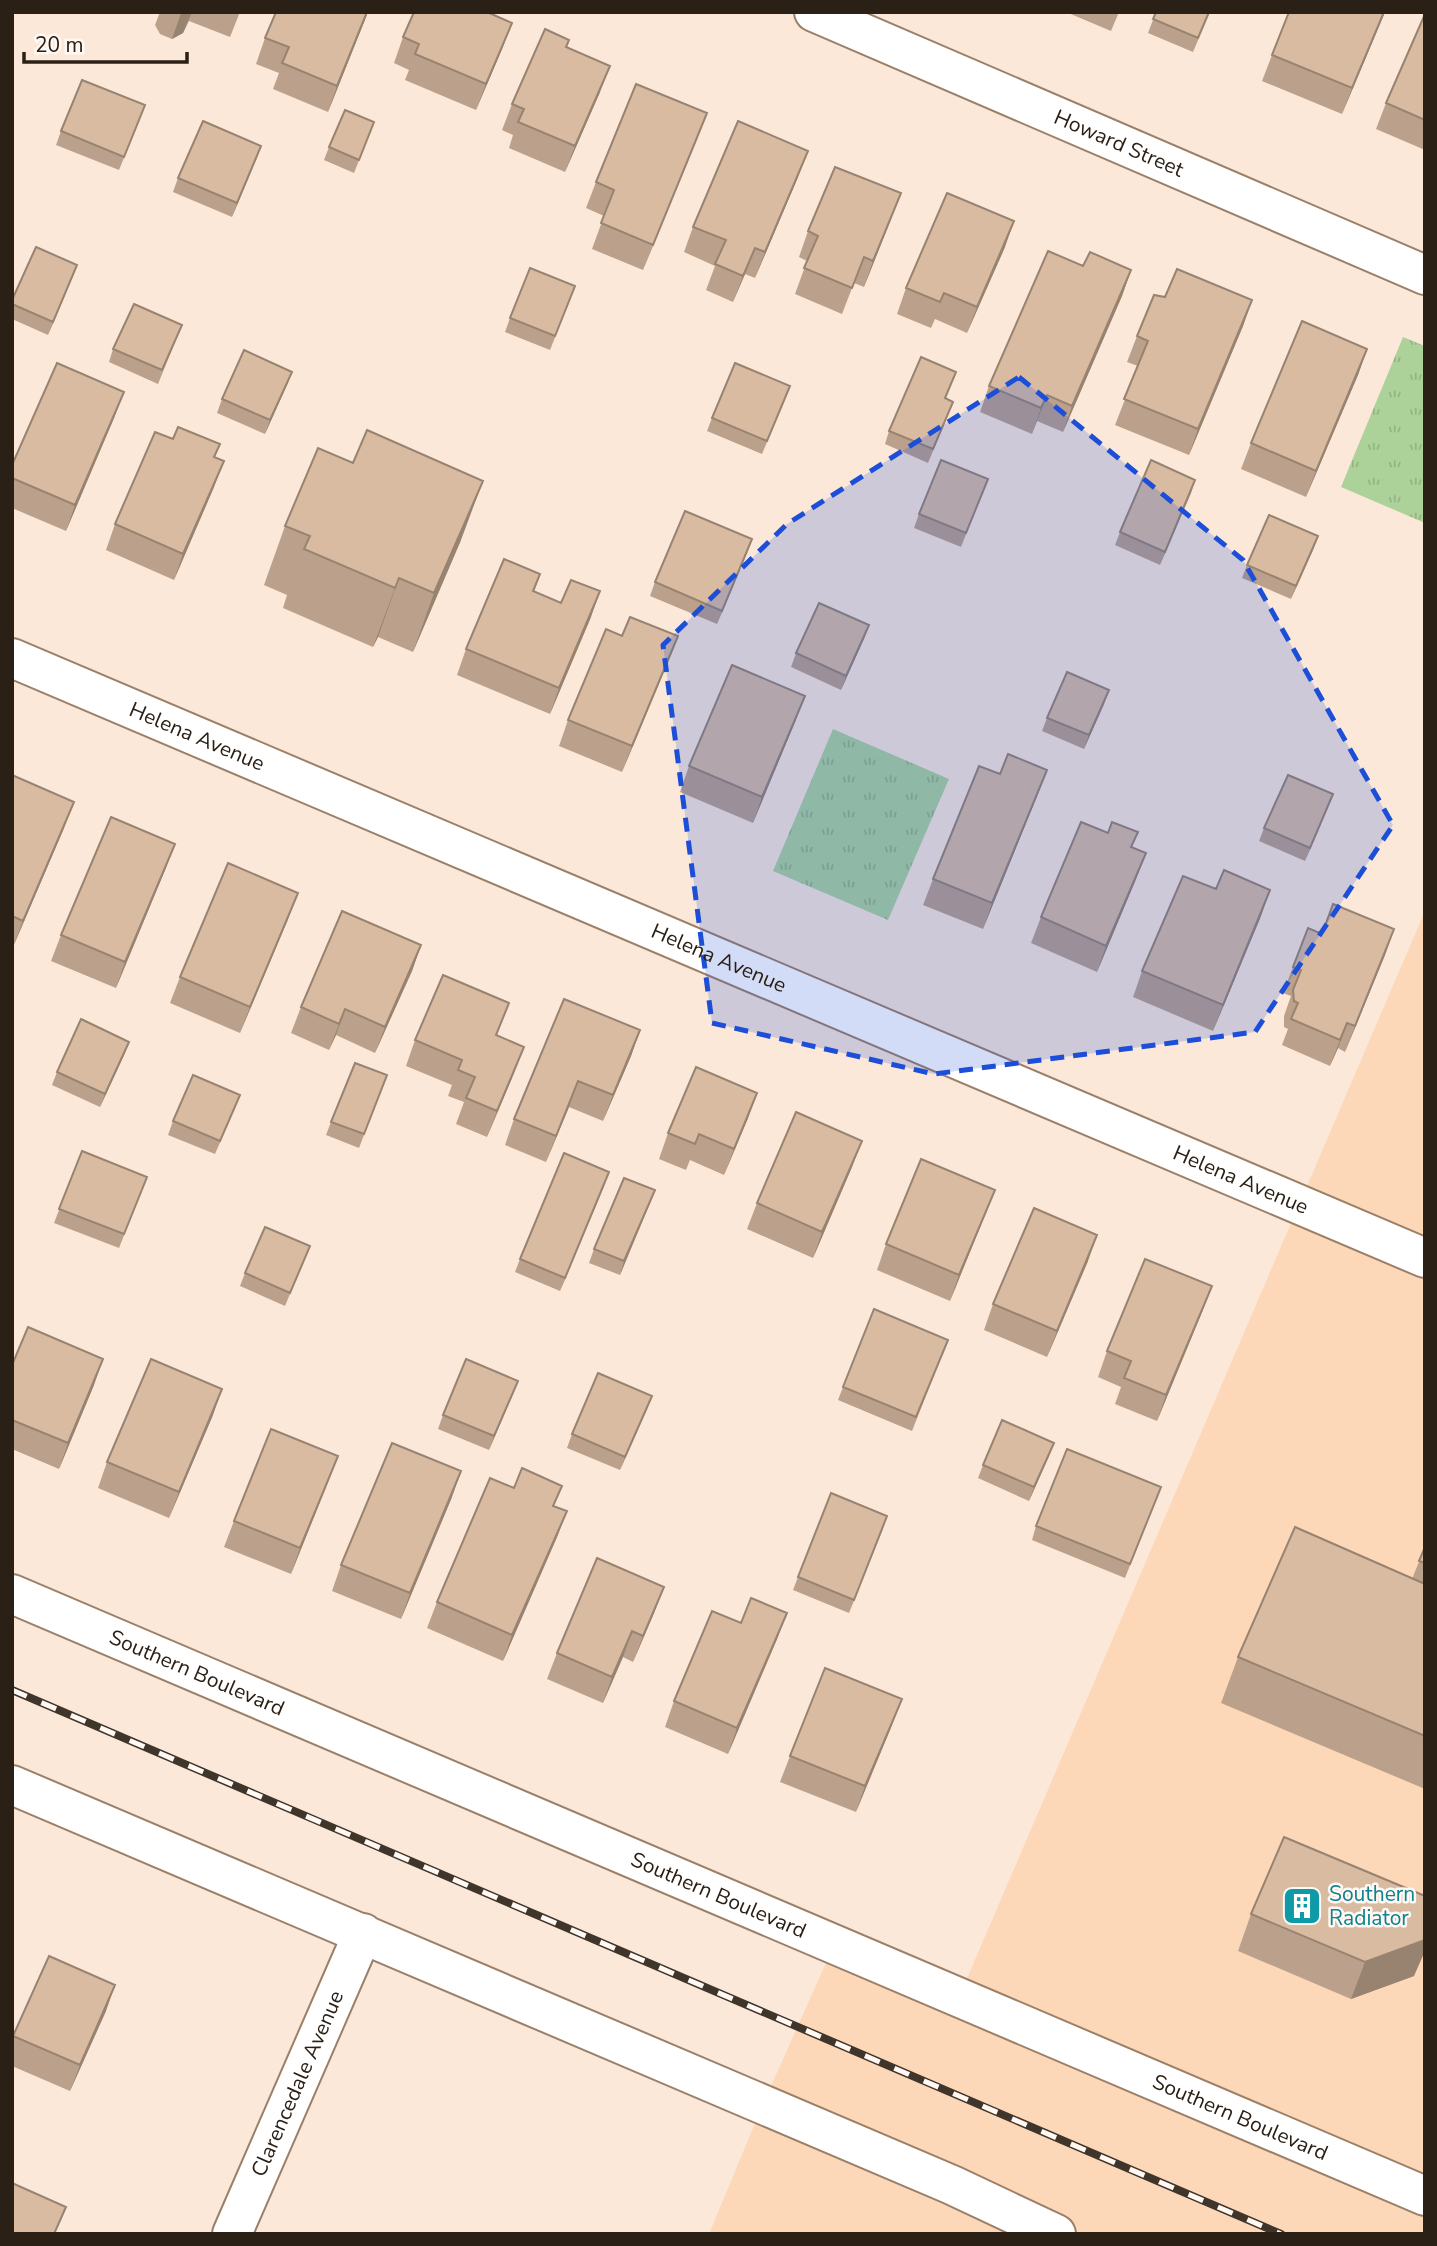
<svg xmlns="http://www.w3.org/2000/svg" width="1437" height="2246" font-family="'Nunito Sans',sans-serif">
  <defs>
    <pattern id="grass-tufts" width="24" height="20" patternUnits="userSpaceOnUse" patternTransform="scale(1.75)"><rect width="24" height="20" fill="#acd29a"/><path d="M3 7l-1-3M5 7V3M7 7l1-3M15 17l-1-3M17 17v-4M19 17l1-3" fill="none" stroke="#94b484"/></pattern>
  </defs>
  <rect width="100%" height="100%" fill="#fbe8d9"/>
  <!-- built -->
  <path fill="#fdd8b8" d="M1425 911V2234H709L763 2104 834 1945 959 1997Z"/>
  <!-- grass -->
  <path fill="url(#grass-tufts)" d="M1403 337 1425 346V523L1341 487Z
    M833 729 949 779 888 920 773 871Z"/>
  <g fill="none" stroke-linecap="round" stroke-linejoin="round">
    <!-- minor casing -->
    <g stroke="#9c7f67" stroke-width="42">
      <g id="minor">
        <path id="s1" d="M814 12 1425 275"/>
        <path id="s2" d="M12 658 1425 1258"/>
        <path id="s3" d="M12 1594 1425 2196"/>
        <path d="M12 1785 952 2185 1056 2234"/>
        <path id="s4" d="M232 2234 363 1933"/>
      </g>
    </g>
    <!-- minor -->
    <use href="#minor" stroke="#fff" stroke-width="38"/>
    <!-- rail casing -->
    <g stroke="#40352a" stroke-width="8">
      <path id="rail" d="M12 1690 1281 2234"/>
    </g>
    <!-- rail -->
    <use href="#rail" stroke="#fff8f3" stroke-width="5" stroke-dasharray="16" stroke-linecap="butt"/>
  </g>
  <!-- wall -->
  <path fill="#bba18b" d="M160 12H240L230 37 189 21 183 33 172 39 160 34 155 25Z
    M368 12 328 112 273 89 279 73 256 64 265 38Z
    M1066 12H1119L1111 31Z
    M1156 12H1210L1193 52 1148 33Z
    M1385 12 1342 114 1262 81 1272 55Z
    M1425 14V150L1376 129 1386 103Z
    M512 23 502 49 476 110 405 80 409 70 394 63 403 37Z
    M566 47 600 92 565 172 509 148 513 135 502 130 512 104Z
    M707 113 697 139 643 270 592 249 604 216 586 208 596 182Z
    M140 119 119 170 56 145 61 131Z
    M374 122 354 173 324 160 329 147Z
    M261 146 232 217 173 192 178 178Z
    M798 177 755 278 745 274 733 302 706 290 715 266 684 252 693 227Z
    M891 219 864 287 854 283 842 314 795 294 807 261 799 257 808 231Z
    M1005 247 967 333 935 319 931 328 897 314 906 288Z
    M1083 266 1131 270 1122 296 1063 432 1037 421 1032 434 980 412 989 386Z
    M72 278 48 335 12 319V300Z
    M1165 297 1252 300 1243 326 1189 455 1115 425 1138 366 1127 362 1137 336Z
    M570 300 550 350 505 332 510 318Z
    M182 325 158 384 109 362 113 349Z
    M1367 349 1358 375 1306 497 1241 469 1251 443Z
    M292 372 265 434 217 413 222 399Z
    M956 372 945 399 948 415 928 463 885 444 889 431Z
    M124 392 114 418 66 531 12 508V465Z
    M785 399 762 454 707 431 712 418Z
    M215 457 214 487 174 580 106 550 115 524Z
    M988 479 961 547 914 528 919 514Z
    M1195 480 1160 565 1115 545 1120 532Z
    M285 526 461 540 413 652 378 637 373 647 283 608 287 595 264 585Z
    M1318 536 1291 599 1242 578 1247 565Z
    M752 539 717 624 650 596 655 582Z
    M540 574 534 592 591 617 550 714 457 675 466 649Z
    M869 625 841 690 791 667 796 653Z
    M668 662 622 772 559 746 568 720Z
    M805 696 795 722 753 823 680 792 689 766Z
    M1104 704 1084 749 1042 731 1047 718Z
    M1047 770 1037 796 983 929 923 905 933 879 1000 774Z
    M12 775 64 828 13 947 12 946Z
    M1333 794 1305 861 1259 841 1264 828Z
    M1132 847 1146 853 1136 879 1097 972 1031 943 1041 917Z
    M165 870 116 988 51 961 61 935Z
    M1216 889 1261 916 1213 1031 1133 997 1142 971Z
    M288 919 240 1033 170 1003 180 977Z
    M1394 929 1385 955 1345 1052 1338 1048 1330 1066 1282 1045 1288 1029 1284 1027V1016L1291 996 1283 993 1293 967 1322 934Z
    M421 945 412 971 375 1053 336 1035 329 1050 291 1033 301 1007Z
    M640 1030 631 1056 603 1121 569 1107 546 1162 505 1145 514 1119Z
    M497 1036 514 1073 487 1137 456 1124 464 1102 448 1096 452 1085 406 1066 415 1040Z
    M129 1042 124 1055 100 1107 52 1085 57 1072Z
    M387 1075 359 1148 326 1135 331 1122Z
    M757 1093 748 1118 724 1175 690 1160 686 1170 659 1159 668 1133Z
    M235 1108 215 1154 168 1135 173 1121Z
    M82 1151 147 1177 119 1248 54 1223Z
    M852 1167 813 1258 747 1229 757 1203Z
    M604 1186 560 1291 515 1272 520 1259Z
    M655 1190 620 1275 589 1263 594 1249Z
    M995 1190 985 1215 950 1301 877 1270 886 1244Z
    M310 1246 285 1306 240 1286 245 1273Z
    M1088 1261 1047 1357 984 1330 993 1304Z
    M1212 1286 1202 1312 1157 1421 1115 1404 1121 1387 1098 1377 1107 1351Z
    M948 1340 912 1431 838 1400 843 1387Z
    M12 1365 94 1385 59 1469 12 1449Z
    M518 1381 489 1450 438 1429 443 1415Z
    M647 1409 620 1470 567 1448 572 1434Z
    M213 1415 169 1518 98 1488 107 1462Z
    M1049 1456 1029 1501 978 1478 983 1465Z
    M328 1482 291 1574 224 1547 234 1521Z
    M452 1497 401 1619 332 1591 341 1565Z
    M1156 1500 1125 1578 1032 1540 1036 1526Z
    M555 1506 567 1511 557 1537 503 1661 427 1628 437 1602Z
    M883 1529 849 1613 793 1590 798 1577Z
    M1425 1547V1789L1221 1703 1238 1657 1412 1579Z
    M664 1587 654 1613 633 1662 623 1657 603 1703 547 1679 557 1653Z
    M787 1613 777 1639 728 1754 665 1727 674 1701 741 1623Z
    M892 1725 856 1812 780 1782 790 1756Z
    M1251 1914 1414 1976 1351 1999 1238 1951Z
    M49 1956 106 2011 70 2091 12 2066V2039Z"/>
  <!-- shaded-wall -->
  <path fill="#988371" d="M183 12H192L183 33 172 39 181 13Z
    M367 12H368L328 112 337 86Z
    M1384 12H1385L1342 114 1352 88Z
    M512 23 502 49 476 110 486 84Z
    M610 66 600 92 565 172 575 146Z
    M707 113 697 139 643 270 653 245Z
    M261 146 256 160 232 217 237 203Z
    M808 151 798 177 755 278 765 252Z
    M901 193 891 219 864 287 873 261Z
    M1014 221 1005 247 967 333 977 307Z
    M755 248 745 274 733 302 743 276Z
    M77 265 72 278 48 335 53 322Z
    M1131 270 1122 296 1063 432 1072 406Z
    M1252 300 1243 326 1189 455 1198 429Z
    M1367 349 1358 375 1306 497 1316 471Z
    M292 372 287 385 265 434 270 420Z
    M124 392 114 418 66 531 75 505Z
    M1047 395 1032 434 1041 408Z
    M224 461 214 487 174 580 183 554Z
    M1195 480 1191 493 1160 565 1165 552Z
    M483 481 461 540 413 652 434 593Z
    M1318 536 1313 550 1291 599 1296 586Z
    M752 539 747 553 717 624 722 611Z
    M399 578 378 637 373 647 395 588Z
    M600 591 591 617 550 714 559 688Z
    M869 625 864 639 841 690 846 676Z
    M678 636 668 662 622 772 632 746Z
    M1109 690 1104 704 1084 749 1089 735Z
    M805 696 795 722 753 823 762 797Z
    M1047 770 1037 796 983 929 992 903Z
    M1333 794 1328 807 1305 861 1310 848Z
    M74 802 64 828 13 947 23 921Z
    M175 844 165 870 116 988 125 962Z
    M1146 853 1136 879 1097 972 1106 946Z
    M1270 890 1261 916 1213 1031 1223 1005Z
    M298 893 288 919 240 1033 250 1007Z
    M1394 929 1385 955 1345 1052 1355 1026Z
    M421 945 412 971 375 1053 385 1027Z
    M345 1009 336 1035 329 1050 339 1024Z
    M1347 1023 1338 1048 1330 1066 1340 1040Z
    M640 1030 631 1056 603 1121 613 1095Z
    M129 1042 124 1055 100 1107 105 1094Z
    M524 1047 514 1073 487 1137 497 1111Z
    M578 1081 569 1107 546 1162 556 1136Z
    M757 1093 748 1118 724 1175 734 1149Z
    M862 1141 852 1167 813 1258 822 1232Z
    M609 1172 604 1186 560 1291 565 1278Z
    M655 1190 650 1203 620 1275 624 1261Z
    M995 1190 985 1215 950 1301 959 1275Z
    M1097 1235 1088 1261 1047 1357 1057 1331Z
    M1212 1286 1202 1312 1157 1421 1166 1395Z
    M103 1359 94 1385 59 1469 68 1443Z
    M518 1381 513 1394 489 1450 494 1436Z
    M222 1389 213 1415 169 1518 179 1492Z
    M652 1396 647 1409 620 1470 625 1457Z
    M1054 1443 1049 1456 1029 1501 1034 1487Z
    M338 1456 328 1482 291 1574 300 1548Z
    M461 1471 452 1497 401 1619 410 1593Z
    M567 1511 557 1537 503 1661 512 1635Z
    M664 1587 654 1613 633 1662 643 1636Z
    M787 1613 777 1639 728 1754 737 1728Z
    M632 1631 623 1657 603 1703 612 1677Z
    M902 1699 892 1725 856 1812 865 1786Z
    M1425 1940V1951L1414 1976 1351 1999 1365 1962Z
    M115 1985 106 2011 70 2091 80 2065Z"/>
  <!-- building -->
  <path fill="#d9bba2" stroke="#988371" stroke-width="2" d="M276 12H367L337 86 282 63 289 47 265 38Z
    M414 12H487L512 23 486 84 415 54 419 44 403 37Z
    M1156 12H1209L1198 38 1153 19Z
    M1289 12H1384L1352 88 1272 55Z
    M1425 14V120L1386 103Z
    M545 29 569 40 566 47 610 66 575 146 518 122 524 109 512 104Z
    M82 80 145 105 124 157 61 131Z
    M636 84 707 113 653 245 601 223 614 190 596 182Z
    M345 110 374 122 359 160 329 147Z
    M203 121 261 146 237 203 178 178Z
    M738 121 808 151 765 252 755 248 743 276 715 264 726 240 693 227Z
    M835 167 901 193 873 261 864 257 852 288 804 268 818 236 808 231Z
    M947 193 1014 221 977 307 944 293 940 302 906 288Z
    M36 247 77 265 53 322 12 304V300Z
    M1048 251 1083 266 1090 252 1131 270 1072 406 1047 395 1041 408 989 386Z
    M530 268 575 286 555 336 510 318Z
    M1177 269 1252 300 1198 429 1124 399 1148 341 1137 336 1154 295 1165 297Z
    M134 304 182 325 162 370 113 349Z
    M1302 321 1367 349 1316 471 1251 443Z
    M244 350 292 372 270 420 222 399Z
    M921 357 956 372 945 398 953 402 933 449 889 431Z
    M57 363 124 392 75 505 12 478V465Z
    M735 363 790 386 767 441 712 418Z
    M178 427 220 444 214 457 224 461 183 554 115 524 155 432 173 439Z
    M367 430 483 481 434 593 399 578 395 588 304 549 310 536 285 526 318 448 353 463Z
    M941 460 988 479 966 533 919 514Z
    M1151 460 1195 480 1165 552 1120 532Z
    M685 511 752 539 722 611 655 582Z
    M1269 515 1318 536 1296 586 1247 565Z
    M504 559 540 574 533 591 561 603 571 580 600 591 559 688 466 649Z
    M819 603 869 625 846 676 796 653Z
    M630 617 678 636 632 746 568 720 606 629 622 636Z
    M732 665 805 696 762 797 689 766Z
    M1067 672 1109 690 1089 735 1047 718Z
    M1008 754 1047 770 992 903 933 879 979 766 1000 774Z
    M12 775 74 802 23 921 12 916Z
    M1288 775 1333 794 1310 848 1264 828Z
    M111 817 175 844 125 962 61 935Z
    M1081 822 1108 833 1112 822 1138 832 1131 847 1146 853 1106 946 1041 917Z
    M228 863 298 893 250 1007 180 977Z
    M1224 870 1270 890 1223 1005 1142 971 1183 876 1216 889Z
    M1333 904 1394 929 1355 1026 1347 1023 1340 1040 1291 1019 1298 1003 1294 1001 1293 990 1301 970 1293 967 1308 928 1322 934Z
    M342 911 421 945 385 1027 345 1009 339 1024 301 1007Z
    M443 975 509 1003 496 1035 524 1047 497 1111 466 1098 475 1077 458 1070 462 1060 415 1040Z
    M564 999 640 1030 613 1095 578 1081 556 1136 514 1119Z
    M81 1019 129 1042 105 1094 57 1072Z
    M355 1063 387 1075 364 1134 331 1122Z
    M696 1067 757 1093 734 1149 699 1134 695 1144 668 1133Z
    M193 1075 240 1095 220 1141 173 1121Z
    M796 1112 862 1141 822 1232 757 1203Z
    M82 1151 147 1177 124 1234 59 1209Z
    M564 1153 609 1172 565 1278 520 1259Z
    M921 1159 995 1190 959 1275 886 1244Z
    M624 1178 655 1190 624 1261 594 1249Z
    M1034 1208 1097 1235 1057 1331 993 1304Z
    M265 1227 310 1246 290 1293 245 1273Z
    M1145 1259 1212 1286 1166 1395 1124 1378 1131 1361 1107 1351Z
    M874 1309 948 1340 916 1417 843 1387Z
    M28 1327 103 1359 68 1443 12 1420V1365Z
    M151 1359 222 1389 179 1492 107 1462Z
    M466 1359 518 1381 494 1436 443 1415Z
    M598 1373 652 1396 625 1457 572 1434Z
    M1002 1420 1054 1443 1034 1487 983 1465Z
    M271 1429 338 1456 300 1548 234 1521Z
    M392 1443 461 1471 410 1593 341 1565Z
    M1067 1449 1161 1487 1130 1564 1036 1526Z
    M522 1468 562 1486 553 1506 567 1511 512 1635 437 1602 490 1478 514 1488Z
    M831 1493 887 1516 854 1600 798 1577Z
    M1295 1527 1425 1584V1736L1238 1657Z
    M1425 1547V1563L1419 1561Z
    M597 1558 664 1587 643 1636 632 1631 612 1677 557 1653Z
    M751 1598 787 1613 737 1728 674 1701 712 1611 741 1623Z
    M825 1668 902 1699 865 1786 790 1756Z
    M1284 1837 1425 1896V1940L1365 1962 1251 1914Z
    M49 1956 115 1985 80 2065 13 2036Z
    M12 2183 66 2207 54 2234H12Z"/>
  <!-- marked area -->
  <path fill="#1d4ed8" fill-opacity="0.2" stroke="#1d4ed8" stroke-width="5" stroke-dasharray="14 9" stroke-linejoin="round" d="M1019 377 1243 560 1393 825 1255 1032 934 1074 712 1023 663 645 787 524Z"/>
  <!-- icons -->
  <defs>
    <g id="building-square" transform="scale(2.0125)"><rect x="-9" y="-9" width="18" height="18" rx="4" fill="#0f9aa8" stroke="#fff8f3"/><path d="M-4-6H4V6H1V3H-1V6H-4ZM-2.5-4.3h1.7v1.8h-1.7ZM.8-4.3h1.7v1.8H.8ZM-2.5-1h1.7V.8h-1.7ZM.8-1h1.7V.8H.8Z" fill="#fff"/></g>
  </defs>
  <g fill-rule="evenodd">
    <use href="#building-square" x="1302" y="1906"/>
  </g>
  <g text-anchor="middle" stroke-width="5" stroke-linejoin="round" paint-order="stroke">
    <!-- street labels -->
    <g font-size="21" fill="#2b2016" stroke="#fff8f3">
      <text dy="7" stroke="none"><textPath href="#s1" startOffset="332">Howard Street</textPath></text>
      <text dy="7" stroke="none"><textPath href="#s2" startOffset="201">Helena Avenue</textPath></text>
      <text dy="7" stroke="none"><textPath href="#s2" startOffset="768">Helena Avenue</textPath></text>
      <text dy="7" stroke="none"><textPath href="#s2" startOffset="1335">Helena Avenue</textPath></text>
      <text dy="7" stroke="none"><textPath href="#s3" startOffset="201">Southern Boulevard</textPath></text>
      <text dy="7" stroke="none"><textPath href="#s3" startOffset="768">Southern Boulevard</textPath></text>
      <text dy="7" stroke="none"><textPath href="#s4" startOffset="164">Clarencedale Avenue</textPath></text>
      <text dy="7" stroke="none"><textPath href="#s3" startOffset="1335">Southern Boulevard</textPath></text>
    </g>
    <!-- culture labels -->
    <g font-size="21" fill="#0d838f" stroke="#fff8f3" text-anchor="start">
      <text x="1329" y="1901">Southern<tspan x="1329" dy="24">Radiator</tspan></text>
    </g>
  </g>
  <!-- border -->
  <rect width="1437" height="2246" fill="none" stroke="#2b2016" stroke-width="28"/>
  <!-- scale -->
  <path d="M24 52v10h163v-10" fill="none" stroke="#2b2016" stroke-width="3.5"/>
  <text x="35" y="52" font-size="21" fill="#2b2016" stroke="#fff8f3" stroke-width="5" paint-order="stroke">20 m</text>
</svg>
